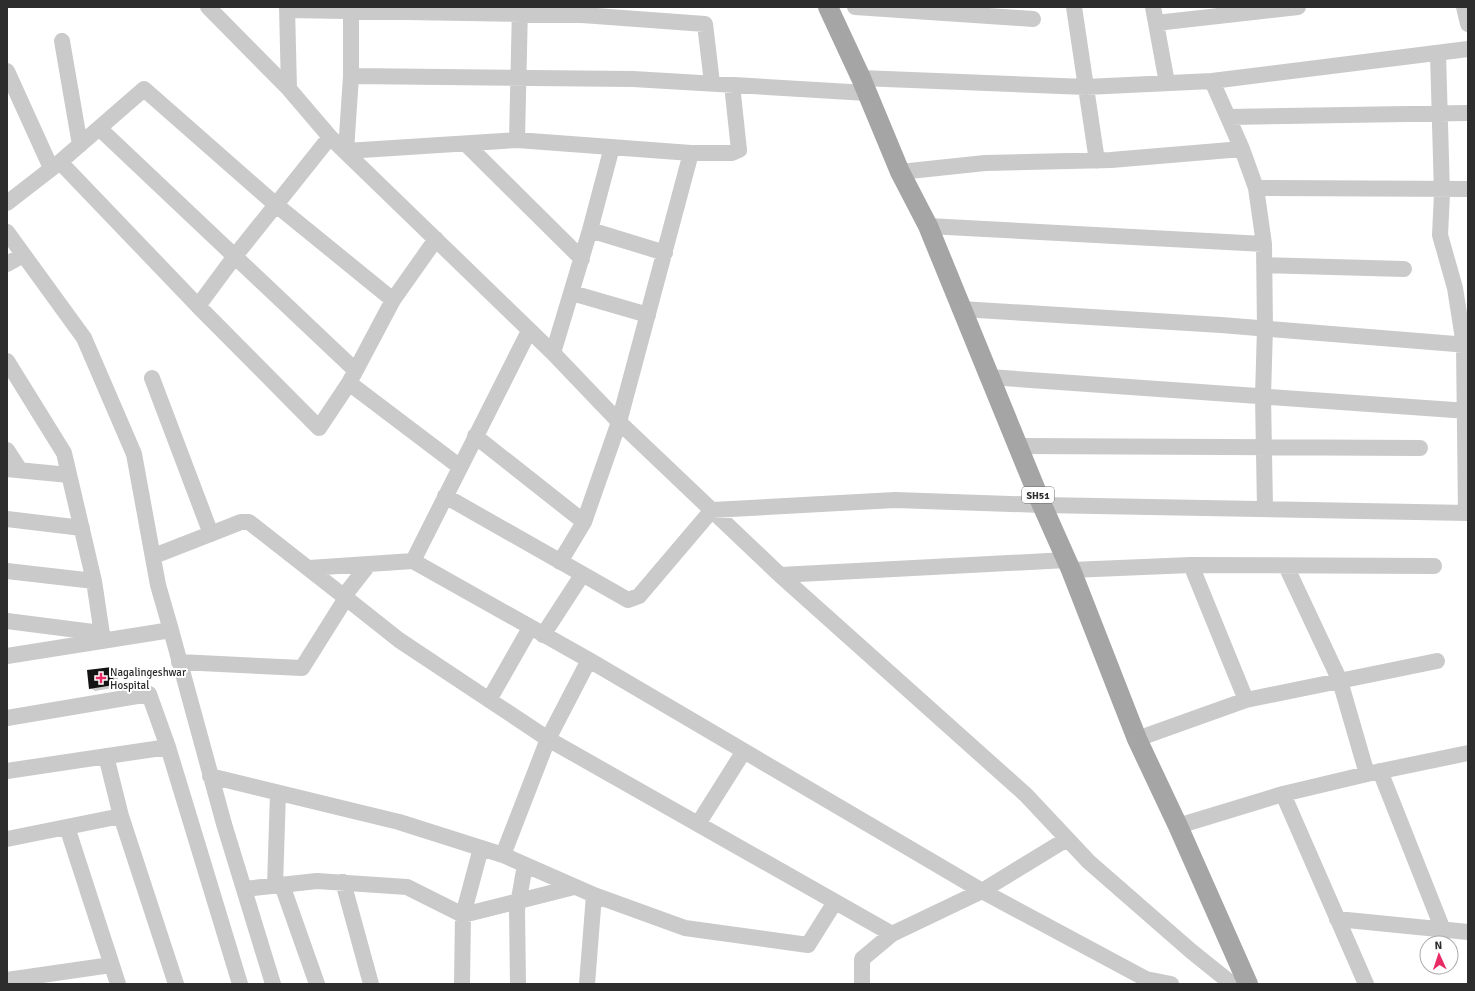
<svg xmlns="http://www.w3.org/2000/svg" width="1475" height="991" font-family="Signika,sans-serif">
  <rect width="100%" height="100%" fill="#fff"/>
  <!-- shadow -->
  <path fill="#0003" d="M111 668 117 671 119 687 95 691 90 688Z"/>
  <!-- building -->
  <path fill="#141414" d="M112 667 114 685 89 689 87 670Z"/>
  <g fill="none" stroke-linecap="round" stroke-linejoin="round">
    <!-- minor -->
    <path stroke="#cacaca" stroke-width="16" d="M208 7 289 89 330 137 553 353 619 422 780 575 1026 795 1089 862 1191 951 1232 984
      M287 7 289 89
      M855 7 1033 19
      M1074 7 1097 161
      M1153 7 1167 83
      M1464 7 1468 24
      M287 10 582 15 705 24 712 83
      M351 11V76
      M1156 23 1298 7
      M62 41 80 145
      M1438 53 1442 194 1440 235 1455 288 1464 345 1466 513
      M7 71 51 168
      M861 78 1086 87 1212 81 1468 49
      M1212 81 1242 149 1256 188 1264 244 1265 328 1263 396 1265 508
      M1228 117 1468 113
      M99 128 355 370
      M330 137 235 256 198 306 319 428 349 383 460 467
      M517 140 520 7
      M466 144 582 259
      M691 153H732L739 150 732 85
      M60 162 198 306
      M900 172 985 163 1111 160 1242 149
      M1256 188 1468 189
      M7 203 60 162 144 89 275 204 393 300 349 383
      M928 226 1264 244
      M590 230 665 253
      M7 232 84 338 134 454 158 585 171 630
      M7 264 23 255
      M1265 265 1404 269
      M572 293 648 315
      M393 300 436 239
      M961 309 1221 325 1468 345
      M529 331 413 561 589 660 982 891 1146 979 1171 984
      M553 353 590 230 612 147
      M7 361 64 453 94 581
      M989 377 1468 411
      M152 378 211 534
      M475 436 584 522 619 422 691 153 517 140 346 151 351 76 633 79 867 93
      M1018 446 1420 448
      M7 450 20 470
      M7 469 69 475
      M445 496 628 600 639 596 712 510 895 500 1042 505 1468 513
      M7 519 82 528
      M154 556 241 522H249L346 598
      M560 562 584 522
      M1191 565 1246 700
      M1286 566 1340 681 1367 774
      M309 568 413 561
      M1071 570 1191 565 1434 566
      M7 571 94 581 103 641
      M780 575 1067 560
      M344 596 369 564
      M7 621 101 633
      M543 635 582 575
      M7 656 171 630 224 824 273 984
      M179 662 302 668 346 598 399 640 548 739 892 934 982 891 1067 839
      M489 700 530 628
      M7 718 149 694 168 747
      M1137 739 1246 700 1437 661
      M106 756 121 816
      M7 771 168 747 240 984
      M1380 771 1443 930
      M210 776 399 822 503 855 548 739 589 660
      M1283 794 1366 984
      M698 824 744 751
      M1178 826 1283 794 1367 774 1468 753
      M67 827 118 984
      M7 839 121 816 176 984
      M481 848 463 915 574 887
      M503 855 594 895 587 984
      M343 882 371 984
      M282 885 317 984
      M275 886 278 793
      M244 889 317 881 407 887 463 915 462 984
      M594 895 685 928 808 945 835 902
      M1337 919 1468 932
      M7 980 111 965
      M518 984 517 910 525 865
      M862 984V959L892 934"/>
    <!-- major -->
    <path stroke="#a5a5a5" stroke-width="20" d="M828 7 861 78 900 172 928 226 1042 505 1071 570 1137 739 1178 826 1248 984"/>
  </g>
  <!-- markers -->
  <path fill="#e92b65" stroke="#fff" stroke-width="1.5" d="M99 672h4v4h4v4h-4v4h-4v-4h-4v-4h4z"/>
  <g text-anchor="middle" stroke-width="4" stroke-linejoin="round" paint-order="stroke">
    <!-- shield labels -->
    <rect fill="#fff" stroke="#6c6c6c" stroke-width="1" x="1022" y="487" width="32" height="16" rx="3"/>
    <g font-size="10" font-weight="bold" fill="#2d2d2d">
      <text x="1038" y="499">SH51</text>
    </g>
    <!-- poi labels -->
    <g font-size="11" fill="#2d2d2d" stroke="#fff" text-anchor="start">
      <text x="110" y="676">Nagalingeshwar<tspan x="110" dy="13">Hospital</tspan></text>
    </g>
  </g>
  <!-- border -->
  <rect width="1475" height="991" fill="none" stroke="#2d2d2d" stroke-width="16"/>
  <!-- north arrow -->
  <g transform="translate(1439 955) rotate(357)"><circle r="19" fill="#ffffff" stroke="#ababab"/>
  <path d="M0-3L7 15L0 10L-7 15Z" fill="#e92b65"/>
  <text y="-6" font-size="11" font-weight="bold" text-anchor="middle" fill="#2d2d2d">N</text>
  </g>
</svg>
